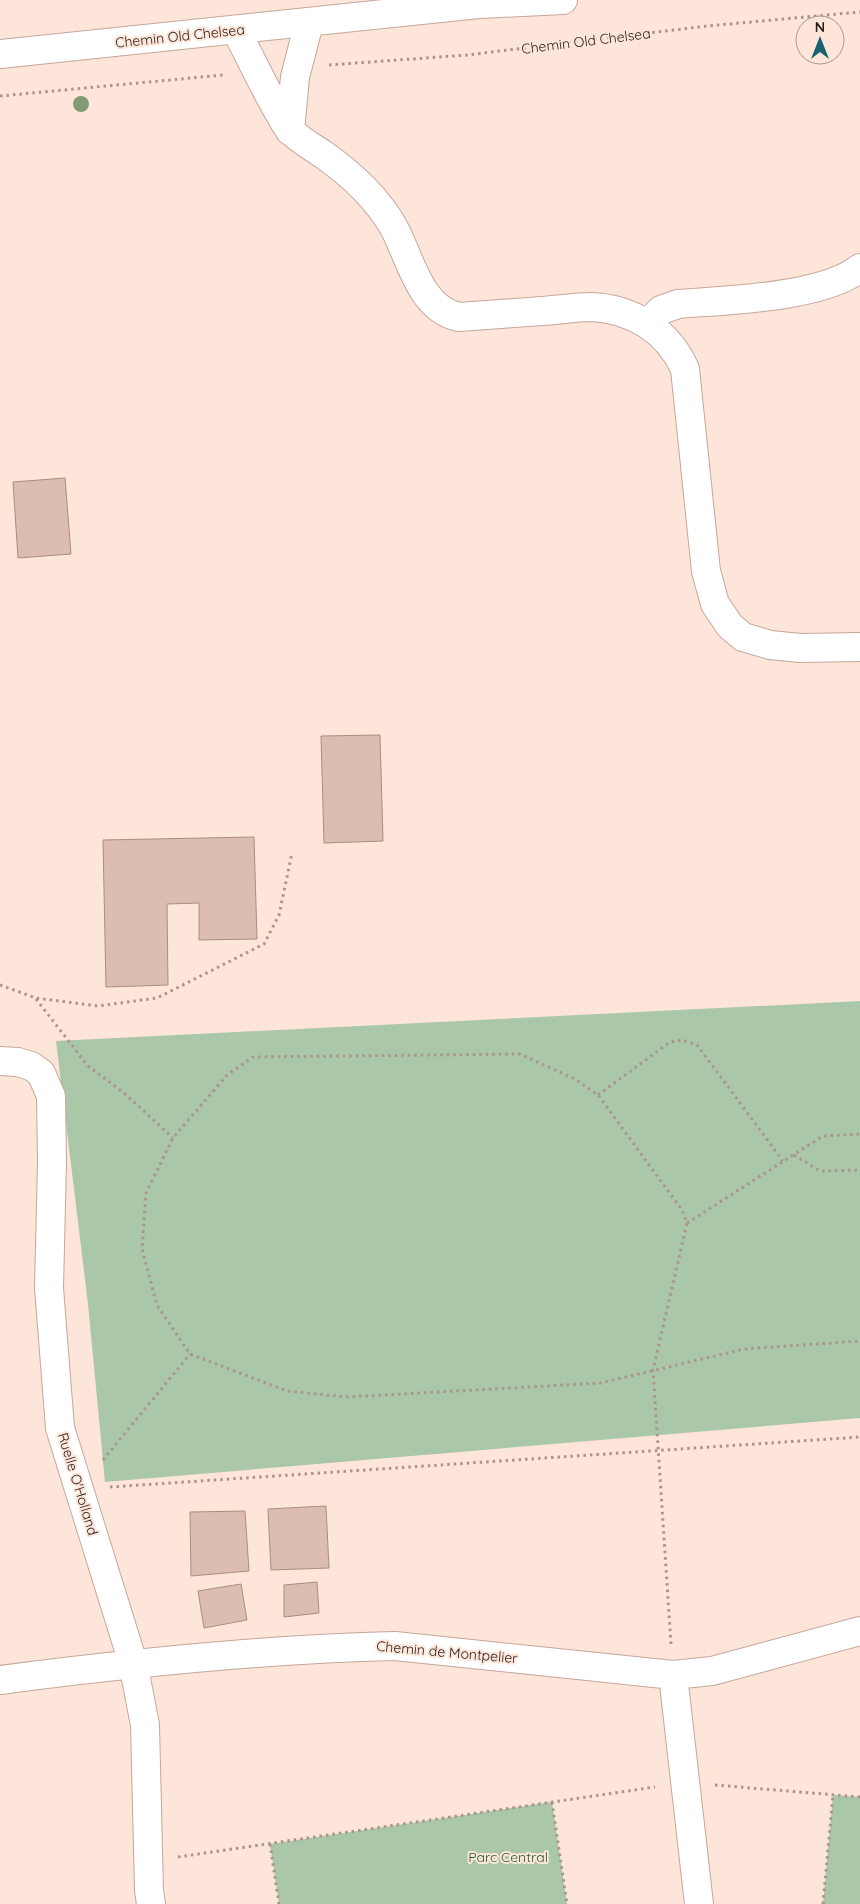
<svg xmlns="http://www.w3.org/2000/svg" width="860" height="1904" font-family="Quicksand,sans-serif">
  <rect width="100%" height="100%" fill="#fee5d9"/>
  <!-- green -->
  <path fill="#aac7a8" d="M860 1001V1418L105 1482 88 1304 56 1041Z
    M833 1795 860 1797V1904H823Z
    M552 1802 567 1904H279L270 1844Z"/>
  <!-- building -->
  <path fill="#dbbeaf" stroke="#a98e7e" d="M65 478 71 554 18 558 13 482Z
    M380 735 383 841 324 843 321 736Z
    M254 837 257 939 199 940V903L167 904 168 985 106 987 103 840Z
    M326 1506 329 1568 271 1570 268 1509Z
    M245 1511 249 1571 191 1576 190 1512Z
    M317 1582 319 1613 284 1617V1585Z
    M241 1584 247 1620 204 1628 198 1591Z"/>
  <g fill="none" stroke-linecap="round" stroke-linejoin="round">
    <!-- minor casing -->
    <g stroke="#c5a79a" stroke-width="30">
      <path id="minor" d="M236 30C250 57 263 85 278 111 282 117 285 125 290 130 299 140 314 148 324 155 351 174 376 197 393 226 410 256 419 309 459 317 487 315 514 313 542 311 558 310 576 307 592 307 633 309 668 331 685 369L706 571 715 604 730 626 743 637 770 645 800 648 860 647
        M0 54 479 4 563 0
        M290 131 295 77 309 23
        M648 323 661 310 678 304C727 300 822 298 860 268
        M0 1061 18 1062 31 1066 41 1073 51 1096 52 1162 49 1288 60 1428 133 1663 145 1725 149 1890 151 1904
        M673 1675 699 1904
        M0 1680C131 1663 263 1649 395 1646L673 1675 712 1671 860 1631"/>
    </g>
    <!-- path -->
    <path stroke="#a9958c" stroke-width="3" stroke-dasharray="2.5 4" stroke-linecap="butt" d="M329 65 467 55 707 26 860 12
      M0 96 223 75
      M0 985 36 998 98 1006 157 998 264 944 279 915 292 853
      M36 999 88 1066 124 1093 173 1138
      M598 1095 670 1042 682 1040 697 1045 783 1161
      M794 1155 820 1171 860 1170
      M687 1223 823 1136 860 1134
      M103 1460 190 1354
      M110 1487 860 1437
      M671 1644 653 1370 687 1223 682 1210 598 1095 575 1079 520 1054 253 1057 227 1075 173 1138 146 1193 142 1249 157 1305 190 1354 287 1391 348 1397 601 1383 744 1349 860 1341
      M715 1785 860 1797
      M552 1802 567 1904
      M270 1844 279 1904
      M178 1857 655 1787
      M823 1904 833 1795"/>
    <!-- minor -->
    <use href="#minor" stroke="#fff" stroke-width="28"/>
  </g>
  <!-- trees -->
  <circle fill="#849a74" cx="81" cy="104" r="8"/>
  <g text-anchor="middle" stroke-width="4" stroke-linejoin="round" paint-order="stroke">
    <!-- street labels -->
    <g font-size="14" fill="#271c17" stroke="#fee5d9">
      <text transform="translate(180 36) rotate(-6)" y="5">Chemin Old Chelsea</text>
      <text transform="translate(586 41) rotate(-7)" y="5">Chemin Old Chelsea</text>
      <text transform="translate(78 1484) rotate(73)" y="5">Ruelle O'Holland</text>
      <text transform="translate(447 1652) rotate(5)" y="5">Chemin de Montpelier</text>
    </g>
    <!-- park labels -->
    <g font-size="14" fill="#205c21" stroke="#fee5d9">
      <text x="508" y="1862">Parc Central</text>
    </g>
  </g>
  <!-- north arrow -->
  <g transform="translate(820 40)"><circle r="24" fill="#fee5d9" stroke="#a8958b"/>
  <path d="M0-4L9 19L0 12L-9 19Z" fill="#18636f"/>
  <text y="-8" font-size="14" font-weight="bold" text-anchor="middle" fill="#271c17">N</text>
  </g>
</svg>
